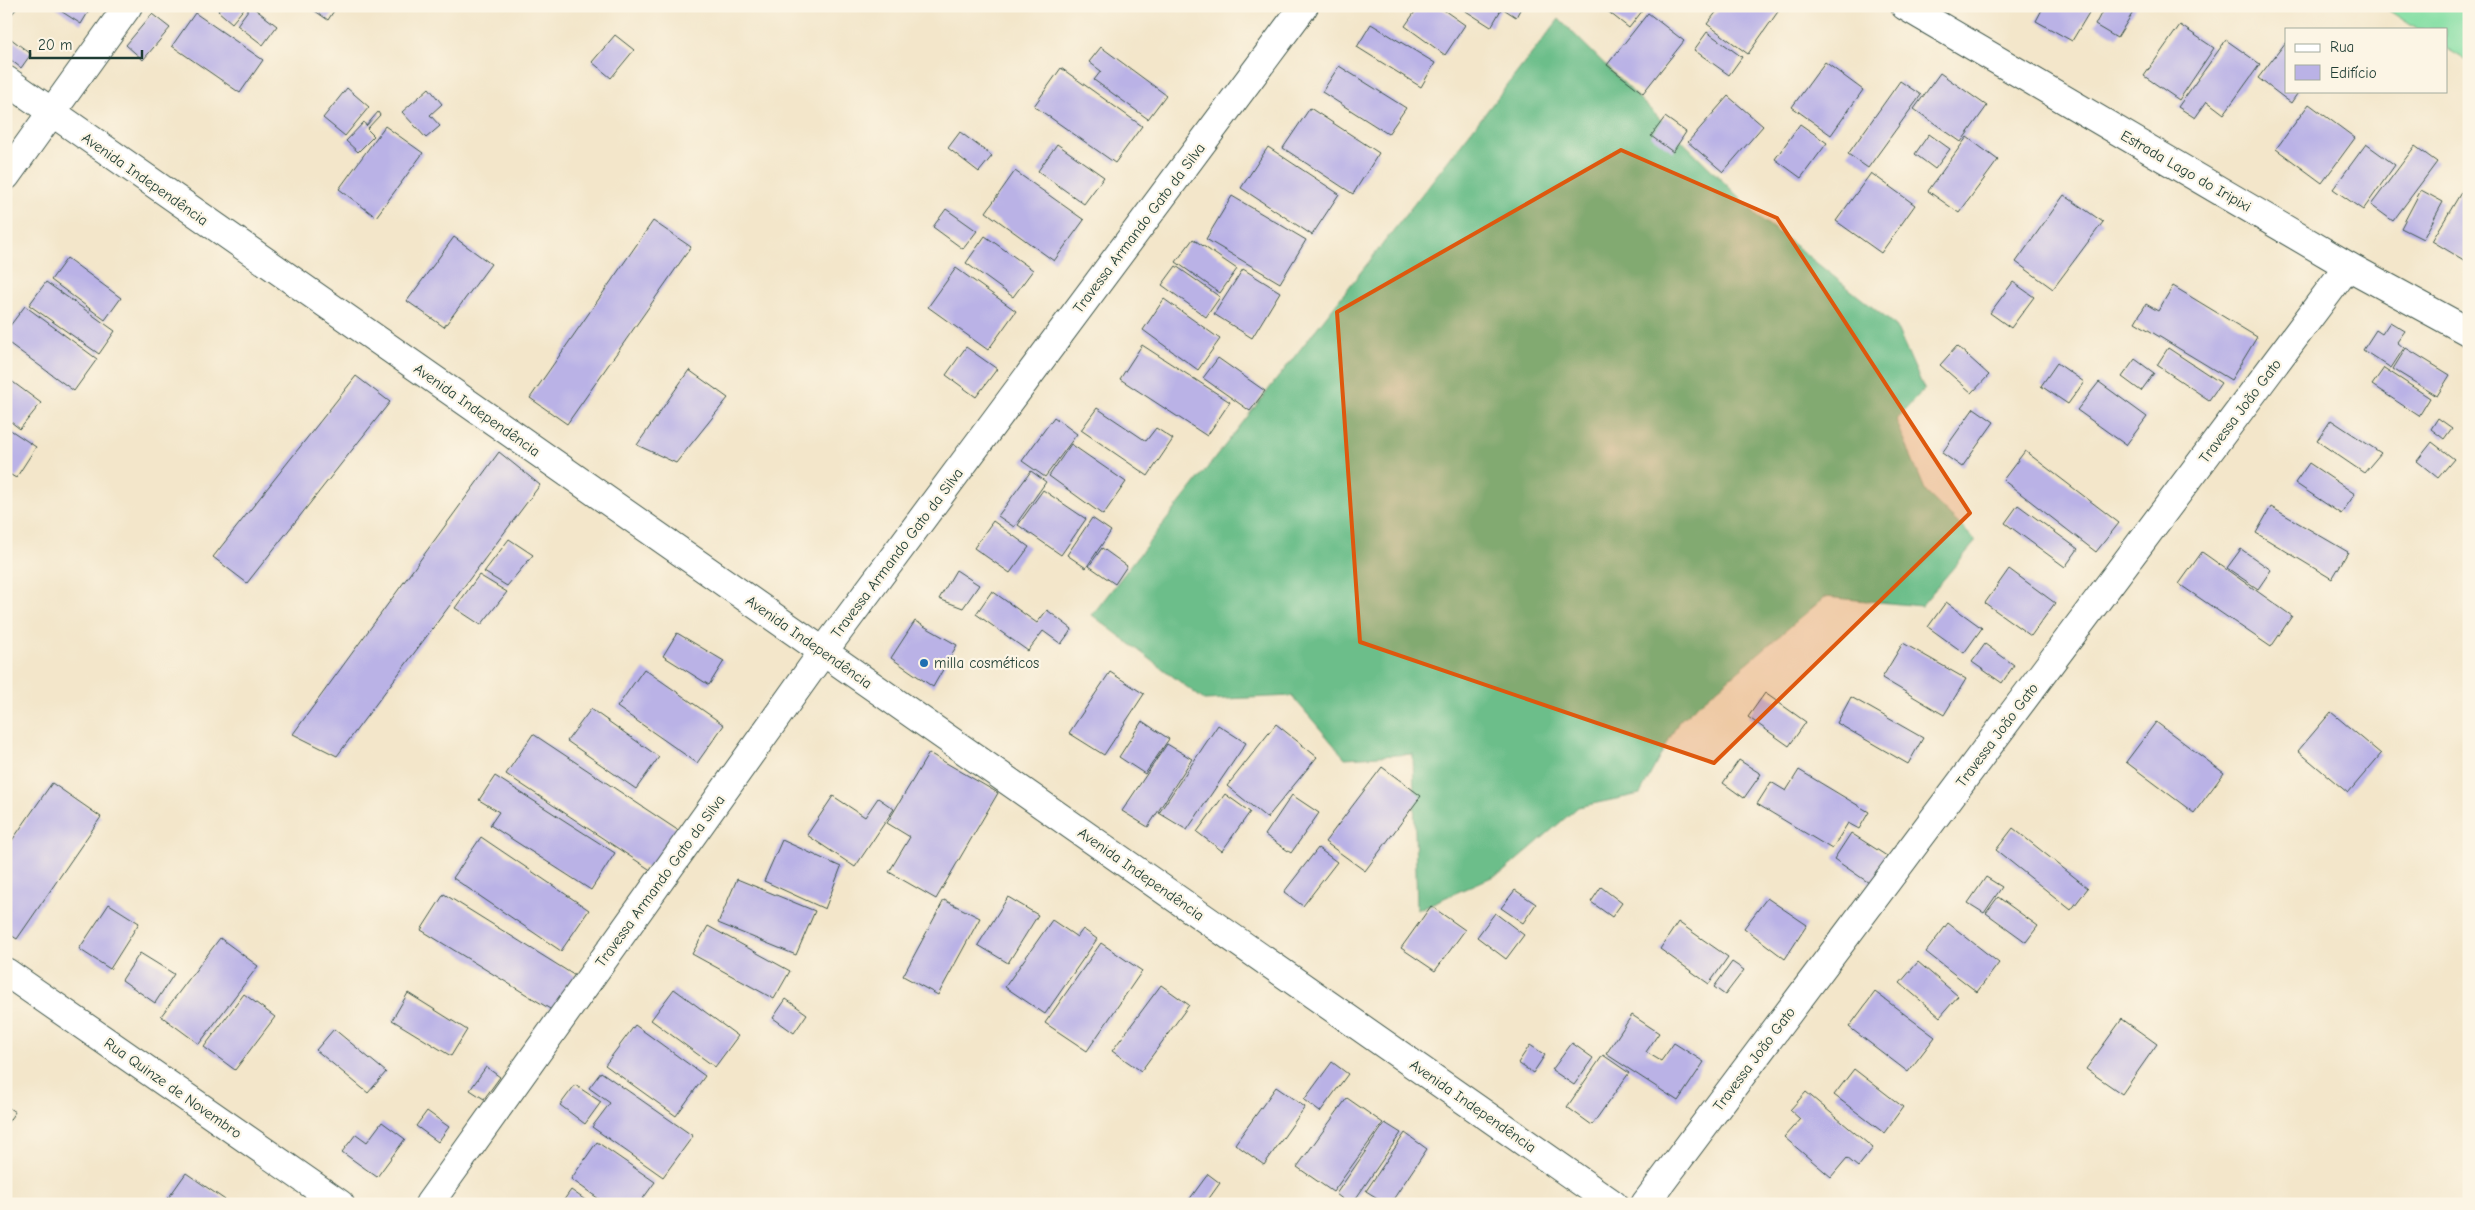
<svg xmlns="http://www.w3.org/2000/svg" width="2475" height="1210" font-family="'Comic Neue',sans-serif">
  <rect width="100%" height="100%" fill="#fcf5e5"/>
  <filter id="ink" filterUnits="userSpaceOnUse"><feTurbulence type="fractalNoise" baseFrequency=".02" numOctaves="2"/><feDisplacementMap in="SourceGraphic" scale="10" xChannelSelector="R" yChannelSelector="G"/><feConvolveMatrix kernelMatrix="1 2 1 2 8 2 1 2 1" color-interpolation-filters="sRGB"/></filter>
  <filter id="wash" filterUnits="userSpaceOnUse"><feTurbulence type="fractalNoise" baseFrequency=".0096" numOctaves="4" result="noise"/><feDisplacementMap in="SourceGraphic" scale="20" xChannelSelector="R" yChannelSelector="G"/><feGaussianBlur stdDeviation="1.12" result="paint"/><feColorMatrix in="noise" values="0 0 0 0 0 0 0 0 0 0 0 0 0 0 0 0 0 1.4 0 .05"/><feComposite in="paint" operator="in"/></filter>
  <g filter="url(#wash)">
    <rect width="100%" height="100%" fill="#f3e6ca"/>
    <!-- green -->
    <path fill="#86dfa5" stroke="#528e6c" d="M2382 6H2469V62L2446 48V29H2417Z"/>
    <!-- forest -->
    <path fill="#6cbe8a" stroke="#467e5f" d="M1559 19 1760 218 1896 326 1924 389 1896 420 1926 492 1976 541 1921 606 1825 597 1679 721 1640 794 1578 807 1503 872 1417 910 1413 754 1345 758 1292 696 1204 700 1092 615Z"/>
    <g id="blocks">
      <!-- building -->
      <path fill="#bab2e6" d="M6 6 17 8 6 21Z
        M53 6H92L81 24Z
        M222 6H246L232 23 218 11Z
        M251 6 277 26 263 45 237 25Z
        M308 6H337L328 20Z
        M1419 6H1438L1465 25 1445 55 1405 26Z
        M1458 6H1522L1516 17 1502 8 1491 27Z
        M1601 6H1646L1629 28Z
        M1721 6H1782L1748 54 1707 24Z
        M2044 6H2093L2072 41 2036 21Z
        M2105 6H2137L2117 38 2095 25Z
        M195 13 263 60 240 93 172 46Z
        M1648 13 1684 41 1643 93 1607 65Z
        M152 14 170 28 143 60 126 45Z
        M1371 24 1435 63 1421 87 1357 47Z
        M2180 25 2214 48 2179 100 2144 76Z
        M1707 32 1742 57 1729 75 1694 50Z
        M6 35 31 54 21 68 6 56Z
        M615 35 634 50 611 78 592 62Z
        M2226 40 2260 64 2224 114 2207 101 2195 118 2178 107Z
        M2286 42V91H2299L2291 103 2258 78Z
        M1101 47 1166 95 1148 119 1094 80 1101 71 1089 62Z
        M1825 62 1863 90 1831 135 1792 107Z
        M1339 66 1406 108 1388 134 1322 92Z
        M1061 68 1142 126 1115 163 1034 106Z
        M1940 73 1987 106 1961 142 1914 109Z
        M1900 81 1921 95 1868 168 1848 154Z
        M347 88 369 107 345 136 323 118Z
        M429 88 442 104 430 115 440 126 426 138 402 112Z
        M1728 96 1763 126 1723 172 1688 142Z
        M2309 104 2355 138 2322 183 2276 149Z
        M1310 108 1379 153 1353 194 1283 148Z
        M378 112 380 115 367 129 374 136 358 152 346 141 364 122 366 126Z
        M1665 117 1686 132 1673 152 1651 136Z
        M1800 124 1827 143 1801 178 1775 159Z
        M385 126 423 153 376 217 339 189Z
        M960 132 992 156 979 172 948 148Z
        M1929 134 1950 149 1935 169 1915 154Z
        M1967 137 1998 160 1959 213 1928 191Z
        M1057 144 1104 177 1084 204 1038 171Z
        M2366 144 2395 165 2363 210 2333 189Z
        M2415 146 2437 162 2393 221 2371 205Z
        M1268 147 1339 194 1312 235 1241 188Z
        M1015 171 1084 220 1054 261 986 212Z
        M1871 173 1915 205 1881 253 1836 221Z
        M2465 186 2469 189 2467 262 2432 241Z
        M2421 190 2443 202 2423 239 2401 228Z
        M2064 195 2103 222 2053 289 2016 262Z
        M1232 196 1306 240 1280 283 1206 239Z
        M946 209 977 231 963 249 933 227Z
        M653 221 691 247 567 424 530 398Z
        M985 236 1033 270 1013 297 966 263Z
        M454 237 491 264 444 327 407 301Z
        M1193 239 1237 269 1220 293 1176 262Z
        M67 258 121 298 105 320 51 280Z
        M1176 266 1220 297 1206 317 1162 285Z
        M956 268 1016 311 988 350 928 307Z
        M1243 269 1280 292 1252 338 1214 314Z
        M46 282 115 331 99 354 29 305Z
        M2013 282 2034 297 2011 328 1990 313Z
        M2173 286 2257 337 2231 380 2135 322 2146 304 2158 311Z
        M1164 299 1220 339 1198 370 1143 330Z
        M25 306 97 359 74 391 6 341V331Z
        M2390 322 2405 331 2397 342 2404 348 2391 368 2363 350 2376 330 2382 334Z
        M1142 345 1230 402 1207 436 1120 379Z
        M1957 346 1989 375 1972 393 1940 365Z
        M966 347 997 369 976 397 946 375Z
        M2168 348 2221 383 2209 400 2157 365Z
        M2406 348 2450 375 2437 396 2393 369Z
        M1218 358 1265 391 1250 411 1203 378Z
        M2135 359 2154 373 2141 391 2122 377Z
        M2057 363 2084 382 2068 404 2041 386Z
        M2384 368 2430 398 2419 416 2372 385Z
        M689 370 728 398 676 463 637 445Z
        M356 376 390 402 247 583 213 557Z
        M6 377 41 403 20 429 6 418Z
        M2099 382 2147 417 2126 445 2077 410Z
        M1097 408 1146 441 1156 428 1173 439 1148 476 1081 430Z
        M1974 408 1994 422 1962 467 1942 453Z
        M1054 417 1077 434 1045 477 1022 461Z
        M2438 418 2452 428 2444 439 2431 429Z
        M2331 420 2381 453 2364 473 2317 441Z
        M6 427 36 447 16 478 6 472Z
        M2432 442 2454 459 2438 478 2417 461Z
        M1071 444 1126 482 1103 515 1049 476Z
        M2025 451 2119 523 2096 552 2003 480Z
        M499 452 540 485 337 756 293 734Z
        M2309 463 2355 494 2341 514 2295 483Z
        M1031 471 1046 482 1014 527 998 516Z
        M1043 490 1086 519 1061 555 1018 525Z
        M2018 505 2078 549 2065 567 2005 523Z
        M2271 507 2348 552 2332 579 2256 533Z
        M1092 518 1111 531 1086 568 1067 555Z
        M993 521 1029 547 1010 573 974 548Z
        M509 539 533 555 507 586 484 572Z
        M1102 548 1127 566 1115 584 1089 566Z
        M2241 549 2271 570 2258 589 2227 568Z
        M2202 552 2292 616 2271 647 2179 584Z
        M2009 569 2055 603 2031 636 1985 603Z
        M956 570 979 585 963 608 939 599Z
        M479 575 507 592 481 625 455 608Z
        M992 591 1037 623 1047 610 1072 629 1061 644 1043 631 1028 651 976 614Z
        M1946 602 1982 628 1964 653 1928 627Z
        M915 621 957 645 933 687 891 658Z
        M677 633 724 661 709 685 663 656Z
        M1903 643 1966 679 1944 715 1882 678Z
        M1985 644 2014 665 2002 683 1972 662Z
        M644 669 724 725 697 763 617 707Z
        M1110 672 1144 694 1104 755 1069 733Z
        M1765 693 1806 722 1789 746 1748 717Z
        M1851 697 1923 738 1908 764 1837 723Z
        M591 709 659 757 636 789 567 741Z
        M2331 712 2381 754 2348 793 2298 751Z
        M1142 721 1169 739 1145 774 1119 757Z
        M2156 722 2224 773 2194 813 2126 762Z
        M1276 724 1317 757 1267 818 1227 786Z
        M1218 725 1246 743 1187 830 1159 813Z
        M533 734 679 831 652 871 506 774Z
        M1167 744 1192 759 1148 827 1122 811Z
        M929 753 998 793 936 899 889 872 910 837 887 823Z
        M1739 760 1761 774 1744 798 1723 783Z
        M1382 767 1421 796 1365 871 1325 842Z
        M1799 770 1869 812 1859 829 1848 823 1832 849 1757 804 1771 782 1786 791Z
        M495 776 615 853 591 890 490 825 499 812 479 800Z
        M52 783 101 817 17 939 6 932V849Z
        M1225 794 1250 812 1222 851 1197 832Z
        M1292 795 1319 813 1291 853 1265 835Z
        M833 796 865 817 878 798 894 809 855 867 807 835Z
        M2013 828 2088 888 2071 910 1996 850Z
        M1851 833 1890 858 1872 885 1834 859Z
        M481 837 589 910 561 951 453 878Z
        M782 840 841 867 825 909 764 881Z
        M1318 848 1337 862 1303 906 1284 892Z
        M1986 877 2002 887 1984 913 1968 903Z
        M737 879 815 911 796 955 718 923Z
        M1601 887 1622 903 1612 917 1591 902Z
        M1515 890 1536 904 1523 923 1501 908Z
        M444 894 577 977 555 1012 421 930Z
        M1008 897 1038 915 1008 963 978 945Z
        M1998 897 2038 926 2026 942 1986 913Z
        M1767 898 1807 925 1785 959 1744 928Z
        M944 900 980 918 938 995 903 976Z
        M109 904 139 923 110 969 79 949Z
        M1431 906 1465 930 1435 971 1401 948Z
        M1495 913 1524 935 1506 959 1477 937Z
        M1052 920 1077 937 1083 929 1097 939 1045 1014 1005 987Z
        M1678 922 1728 957 1709 984 1660 949Z
        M1948 923 1999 963 1977 992 1926 952Z
        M708 926 790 971 774 999 692 954Z
        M220 938 258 966 199 1044 161 1016Z
        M1101 943 1142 971 1087 1051 1045 1023Z
        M140 953 174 974 155 1003 122 980Z
        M1732 962 1744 970 1725 995 1714 987Z
        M1918 962 1958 996 1940 1017 1900 983Z
        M1161 985 1189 1005 1141 1071 1112 1051Z
        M674 989 738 1036 715 1067 651 1020Z
        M1875 992 1935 1037 1908 1072 1849 1027Z
        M408 993 467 1030 451 1056 392 1020Z
        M244 994 275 1017 235 1070 204 1047Z
        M786 999 807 1014 794 1033 773 1018Z
        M1632 1015 1659 1033 1646 1052 1661 1061 1674 1043 1704 1062 1678 1101 1606 1054Z
        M2122 1019 2157 1044 2122 1094 2086 1069Z
        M635 1025 705 1076 676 1116 605 1065Z
        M334 1029 386 1072 368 1093 316 1050Z
        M1572 1043 1593 1058 1574 1085 1552 1070Z
        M1530 1045 1545 1055 1533 1073 1518 1063Z
        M1603 1055 1629 1073 1592 1125 1567 1107Z
        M1332 1062 1348 1074 1320 1112 1304 1100Z
        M486 1067 500 1077 484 1099 470 1090Z
        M1854 1069 1903 1107 1884 1133 1834 1095Z
        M601 1072 693 1136 663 1177 592 1127 610 1103 589 1088Z
        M575 1085 601 1102 585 1124 560 1105Z
        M1276 1087 1305 1107 1264 1165 1235 1144Z
        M1806 1092 1873 1148 1858 1167 1847 1158 1831 1177 1784 1137 1800 1119 1790 1110Z
        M1347 1098 1383 1123 1333 1192 1297 1167Z
        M6 1106 15 1112 6 1125Z
        M427 1111 449 1127 438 1142 416 1126Z
        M382 1122 405 1139 377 1177 342 1152 356 1134 367 1142Z
        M1385 1123 1401 1133 1352 1204H1349L1336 1194Z
        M1405 1133 1427 1149 1390 1204H1387L1366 1191Z
        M597 1142 655 1182 639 1204H606L571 1179Z
        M186 1173 231 1204H164Z
        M1208 1174 1220 1183 1205 1204H1186Z
        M571 1190 591 1204H561Z"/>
    </g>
  </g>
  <g filter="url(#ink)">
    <use href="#blocks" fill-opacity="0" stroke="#3f564a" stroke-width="1"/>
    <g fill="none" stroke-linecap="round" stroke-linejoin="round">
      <!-- street casing -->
      <g stroke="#3f564a" stroke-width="30">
        <path id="street" d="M6 80 1613 1204
          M6 176 128 6
          M6 972 340 1204
          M429 1204 823 652 1304 6
          M1645 1204 2348 266"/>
      </g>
      <!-- secondary casing -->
      <g stroke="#3f564a" stroke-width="30">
        <path id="secondary" d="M1905 6 2348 266 2469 332"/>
      </g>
      <!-- street -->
      <use href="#street" stroke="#fff" stroke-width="28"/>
      <!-- secondary -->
      <use href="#secondary" stroke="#fff" stroke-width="28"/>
    </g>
  </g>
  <!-- marked area -->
  <path fill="#de580e" fill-opacity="0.2" stroke="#de580e" stroke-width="4" stroke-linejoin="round" d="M1621 150 1777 218 1970 513 1714 763 1360 642 1337 312Z"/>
  <!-- markers -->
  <circle fill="#1f6fb2" stroke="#fcf5e5" stroke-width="2" cx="924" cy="663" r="5"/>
  <g text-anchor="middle" stroke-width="4.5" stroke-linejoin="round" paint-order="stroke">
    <!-- street labels -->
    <g font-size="15" fill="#1f3d34" stroke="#fcf5e5">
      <text transform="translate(2186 171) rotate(30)" y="5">Estrada Lago do Iripixi</text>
      <text transform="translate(145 179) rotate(35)" y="5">Avenida Independência</text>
      <text transform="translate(1139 228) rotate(-53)" y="5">Travessa Armando Gato da Silva</text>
      <text transform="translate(477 410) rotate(35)" y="5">Avenida Independência</text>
      <text transform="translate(2240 411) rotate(-53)" y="5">Travessa João Gato</text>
      <text transform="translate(897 553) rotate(-53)" y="5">Travessa Armando Gato da Silva</text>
      <text transform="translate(809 642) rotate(35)" y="5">Avenida Independência</text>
      <text transform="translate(1997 735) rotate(-53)" y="5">Travessa João Gato</text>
      <text transform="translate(1141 874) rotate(35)" y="5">Avenida Independência</text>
      <text transform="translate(660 881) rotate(-54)" y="5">Travessa Armando Gato da Silva</text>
      <text transform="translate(1754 1059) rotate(-53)" y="5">Travessa João Gato</text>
      <text transform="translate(173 1088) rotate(35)" y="5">Rua Quinze de Novembro</text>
      <text transform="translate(1473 1106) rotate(35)" y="5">Avenida Independência</text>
    </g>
    <!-- poi labels -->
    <g font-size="15" fill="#1f3d34" stroke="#fcf5e5" text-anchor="start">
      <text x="934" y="668">milla cosméticos</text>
    </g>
  </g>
  <!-- margin -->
  <rect width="2475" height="1210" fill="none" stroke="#fcf5e5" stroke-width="25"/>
  <!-- legend -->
  <rect x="2285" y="28" width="162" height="65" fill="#fcf5e5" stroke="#a4ab9e"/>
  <rect x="2295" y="44" width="25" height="8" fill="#ffffff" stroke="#a4ab9e"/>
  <text x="2330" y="52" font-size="15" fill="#1f3d34">Rua</text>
  <rect x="2295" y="65" width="25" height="15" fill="#bab2e6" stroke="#a4ab9e"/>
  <text x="2330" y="78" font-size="15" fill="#1f3d34">Edifício</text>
  <!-- scale -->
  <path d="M30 50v8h112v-8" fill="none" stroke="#1f3d34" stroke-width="2.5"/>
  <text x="38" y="50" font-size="15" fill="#1f3d34" stroke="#fcf5e5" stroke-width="4" paint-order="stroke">20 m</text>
</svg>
